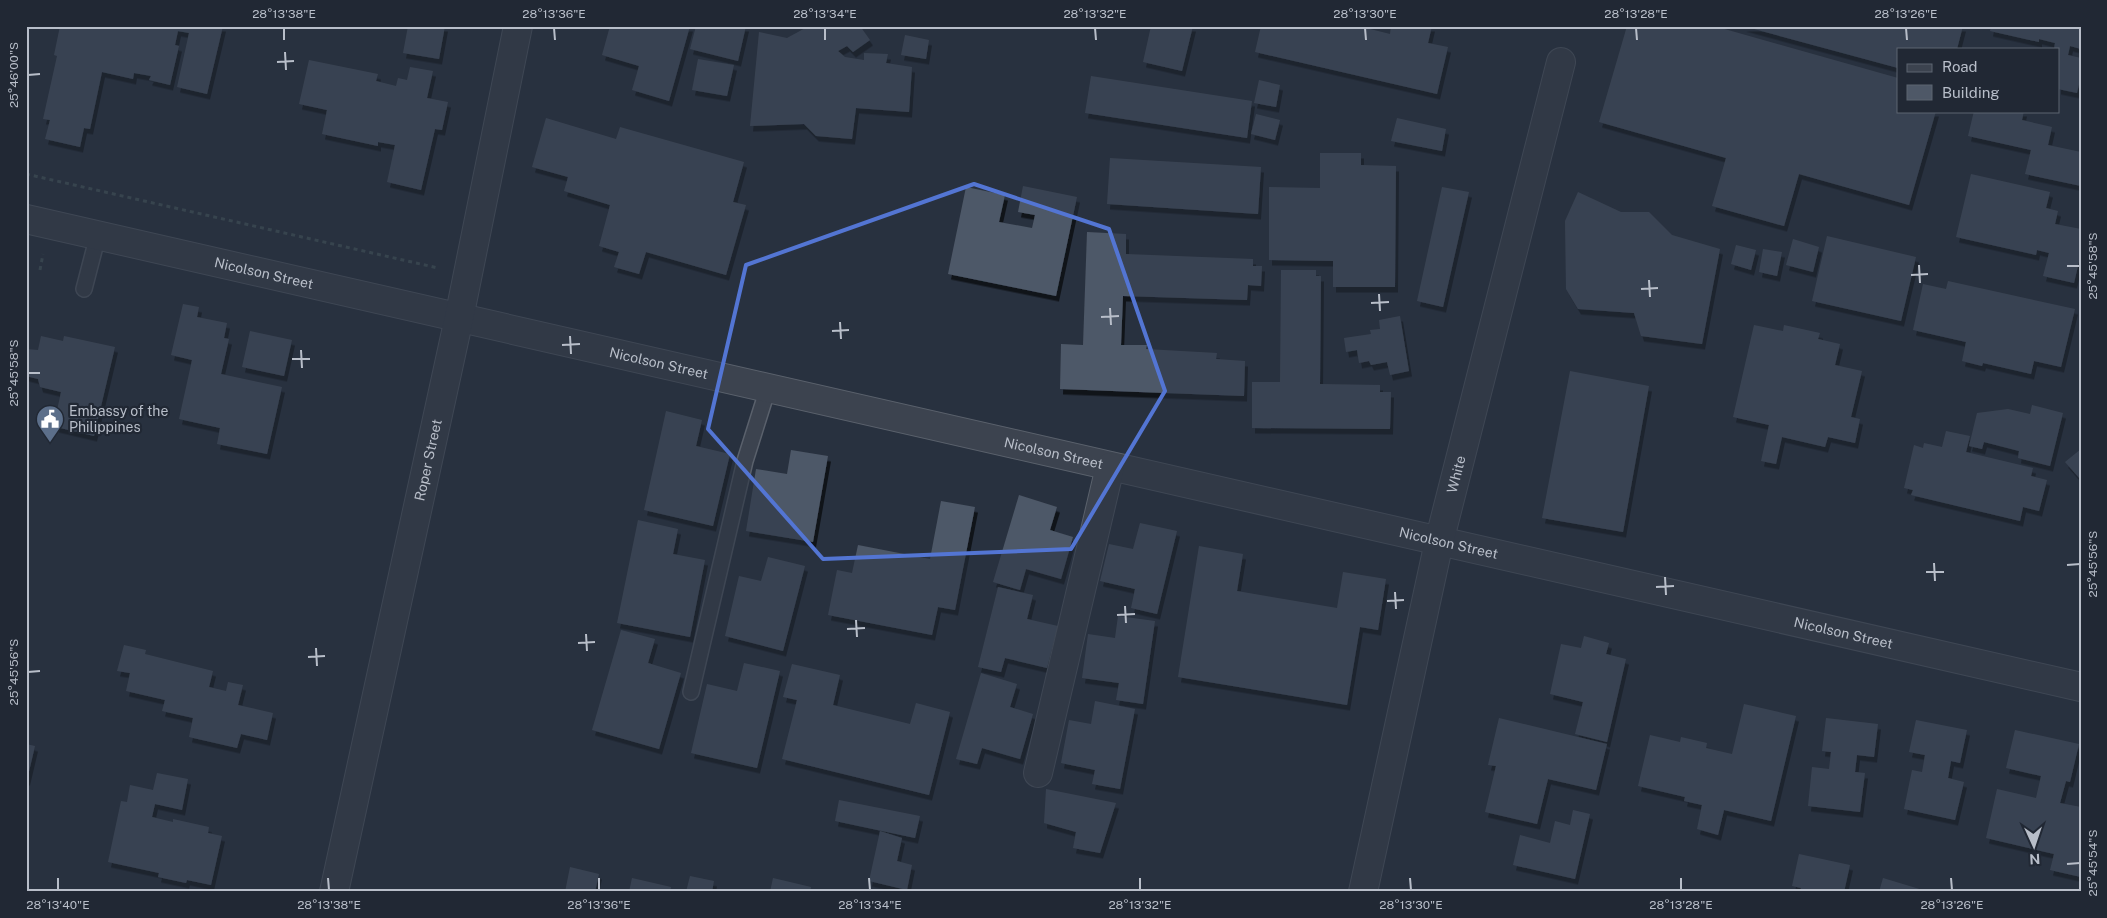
<svg xmlns="http://www.w3.org/2000/svg" width="2107" height="918" font-family="'Public Sans',sans-serif">
  <defs>
    <filter id="shadow"><feDropShadow dx="3" dy="5.5" stdDeviation="0" flood-color="#0009"/></filter>
  </defs>
  <rect width="100%" height="100%" fill="#28313f"/>
  <!-- building -->
  <path fill="#4e5867" filter="url(#shadow)" d="M60 26H223L207 94 177 87 189 33 178 31 175 45 179 46 170 85 149 80 151 76 134 73 133 79 102 72 90 129 84 128 80 147 45 139 50 120 43 119 57 56 54 55Z
    M408 26H445L439 59 403 53Z
    M610 26H690L669 101 632 90 639 66 602 55Z
    M696 26H746L738 61 690 49Z
    M809 26H860L870 40 853 52 847 46 838 51 845 57 864 60V53L888 54 886 63 912 67 909 112 856 108 852 139 816 136 804 124 750 126 759 32 787 38Z
    M1151 26H1193L1182 71 1143 62Z
    M1261 26H1358L1390 34 1391 26H1432L1428 43 1448 47 1437 94 1255 52Z
    M1627 26H1714L1898 78V111H1936L1909 205 1799 174 1784 226 1712 206 1726 158 1599 122Z
    M1743 26H1963L1957 49H1898V68Z
    M1991 26H2081V49L2070 46 2068 55 2081 58V76L2077 93 2058 89V49H2054L2055 43 2039 39V42L1990 31Z
    M905 35 929 40 926 59 901 55Z
    M698 59 734 65 727 96 692 90Z
    M309 60 378 74 376 81 396 86 398 78 407 80 410 67 433 71 427 98 448 102 442 130 435 129 421 190 387 182 395 145 378 142V146L322 134 327 110 299 104Z
    M1091 76 1252 101 1247 138 1085 113Z
    M1259 80 1280 85 1276 107 1254 103Z
    M1974 111H2024L2022 120 2052 127 2048 145 2081 152V186L2025 174 2031 150 1968 136Z
    M1256 114 1280 120 1275 140 1251 134Z
    M546 118 616 139 620 127 744 162 733 202 746 205 726 275 646 252 639 274 614 267 619 252 599 246 610 205 564 191 568 177 532 167Z
    M1397 118 1446 129 1442 151 1391 141Z
    M1320 153H1361V165L1396 166 1395 287H1333V261L1269 260V187L1320 188Z
    M1110 158 1261 167 1258 214 1107 204Z
    M1971 174 2050 192 2046 208 2058 211 2055 224 2081 229V253L2074 283 2043 276 2049 253 2037 250 2036 255 1956 237Z
    M1023 186 1077 197 1056 296 948 274 966 187 1005 195 999 222 1032 228 1035 215 1018 212Z
    M1442 187 1469 192 1443 307 1417 301Z
    M1578 192 1621 212H1649L1672 235 1720 249 1702 344 1641 336 1634 313 1578 309 1566 289 1565 221Z
    M1087 232 1126 234V254L1253 259V266H1262L1261 286 1248 285 1247 300 1123 296 1121 345H1147L1146 349 1217 353 1216 359 1245 361 1244 396 1060 389 1061 344 1083 345Z
    M1827 236 1916 257 1901 321 1812 301Z
    M1793 239 1819 247 1813 272 1786 265Z
    M1736 245 1756 250 1751 270 1731 264Z
    M1763 249 1782 252 1777 276 1759 272Z
    M1281 270H1316V276H1321L1320 384 1380 385V392H1391L1390 429 1252 428V382H1280Z
    M1948 281 2075 309 2061 367 2034 361 2031 374 1983 363 1982 366 1962 361 1966 342 1913 330 1923 284 1946 289Z
    M183 304 199 307 197 317 227 323 224 338 229 339 221 374 282 387 267 454 217 444 220 428 179 419 192 360 171 355Z
    M1400 316 1409 371 1390 375 1387 362 1371 365 1369 361 1359 363 1357 350 1346 352 1344 338 1371 334 1370 330 1380 329 1379 320Z
    M1754 325 1783 331 1784 325 1820 333 1818 339 1840 344 1835 365 1862 371 1851 417 1860 419 1855 443 1828 437 1825 447 1782 437 1776 464 1761 461 1769 425 1733 417Z
    M250 331 292 340 284 376 242 367Z
    M41 336 63 341 64 336 115 347 94 436 56 427 59 415H56L61 392 40 387 38 379 26 376V349L38 350Z
    M1570 371 1649 386 1623 532 1542 518Z
    M2032 405 2063 413 2050 466 2018 458 2019 451 1984 442 1982 449 1969 446 1977 413 2008 409 2030 414Z
    M666 411 702 420 696 446 730 454 713 526 644 510Z
    M1946 431 1970 436 1966 452 2033 468 2031 476 2047 480 2039 511 2023 507 2020 521 1911 495 1913 490 1904 488 1914 445 1923 448 1924 443 1942 447Z
    M2081 449V480L2065 462Z
    M791 450 828 456 813 542 746 531 756 469 787 474Z
    M1019 495 1057 507 1050 530 1073 537 1061 579 1026 569 1020 590 993 582Z
    M941 501 975 507 955 610 938 607 932 635 828 615 837 570 852 573 858 545 930 559Z
    M638 520 678 529 673 554 705 560 690 637 617 623Z
    M1140 523 1177 531 1157 614 1131 608 1135 589 1100 581 1109 544 1133 549Z
    M1199 546 1243 554 1237 591 1337 608 1343 572 1386 579 1378 630 1360 627 1347 705 1178 677Z
    M768 557 805 566 783 651 725 636 739 576 761 581Z
    M998 587 1033 595 1027 619 1058 626 1047 668 1005 658 1001 672 978 667Z
    M1118 616 1155 621 1143 704 1116 700 1119 683 1082 678 1088 634 1115 638Z
    M621 630 655 639 648 663 681 673 659 749 592 730Z
    M1584 636 1609 643 1606 654 1626 659 1607 742 1575 734 1583 702 1550 694 1561 644 1581 648Z
    M124 645 146 650 145 654 213 671 209 687 226 691 228 682 243 685 238 705 273 713 267 740 241 734 237 748 189 737 193 718 162 711 165 700 126 691 130 673 117 671Z
    M744 663 780 671 757 768 691 753 707 684 737 691Z
    M792 664 840 675 833 705 910 724 916 703 950 712 929 795 782 759 797 700 783 697Z
    M981 673 1017 684 1010 707 1033 714 1020 759 982 748 977 764 956 759Z
    M1095 701 1135 709 1120 789 1092 784 1095 770 1061 763 1069 720 1091 724Z
    M1744 704 1796 716 1771 821 1724 810 1718 835 1697 829 1702 805 1684 801 1685 797 1638 786 1650 735 1680 742 1681 737 1707 743 1706 748 1732 754Z
    M1499 718 1607 744 1596 790 1548 779 1537 824 1485 812 1496 766 1488 765Z
    M1826 718 1878 724 1874 757 1857 755 1855 772 1865 773 1860 812 1808 806 1812 767 1829 769 1831 752 1822 751Z
    M1916 720 1967 730 1960 763 1951 761 1948 778 1964 782 1955 820 1904 809 1912 770 1922 772 1925 755 1909 752Z
    M2015 730 2079 744 2070 782 2066 781 2060 803 2081 807V877L2050 870 2054 854 1986 838 1997 789 2036 798 2041 776 2006 768Z
    M26 744 35 746 27 780H26Z
    M157 773 188 779 182 810 155 804 152 817 173 822V819L209 827 208 833 222 836 211 885 187 880 186 883 158 877 159 873 108 862 121 801 127 802 130 785 153 790Z
    M1046 789 1116 803 1100 853 1073 848 1076 832 1044 823Z
    M839 800 920 816 915 838 835 821Z
    M1573 810 1590 814 1575 879 1513 865 1520 835 1550 843 1555 821 1570 825Z
    M880 831 902 838 897 861 912 865 907 890 869 881Z
    M1799 854 1850 865 1844 892H1800L1801 888 1792 886Z
    M570 867 599 874 595 892H565Z
    M690 876 714 881 712 892H686Z
    M632 878 671 887 670 892H629Z
    M773 878 811 887 810 892H770Z
    M1883 878 1926 891V892H1879Z"/>
  <g fill="none" stroke-linecap="round" stroke-linejoin="round">
    <!-- service casing -->
    <g stroke="#5a616c" stroke-width="18">
      <path id="service" d="M84 289 98 235
        M691 692 745 461 768 388"/>
    </g>
    <!-- minor casing -->
    <g stroke="#5a616c" stroke-width="30">
      <g id="minor">
        <path id="s1" d="M26 219 2081 687"/>
        <path d="M1038 773 1110 467"/>
        <path id="s2" d="M334 892 459 318 518 26"/>
        <path id="s3" d="M1363 892 1439 542 1561 62"/>
      </g>
    </g>
    <!-- path -->
    <path stroke="#4a5b5f" stroke-width="3" stroke-dasharray="4 4" stroke-linecap="butt" d="M26 174 438 268
      M40 270 43 254"/>
    <!-- service -->
    <use href="#service" stroke="#3c434f" stroke-width="15"/>
    <!-- minor -->
    <use href="#minor" stroke="#3c434f" stroke-width="28"/>
  </g>
  <!-- marked area -->
  <path d="M0 0H2107V918H0ZM974 184 1109 229 1165 391 1071 549 823 559 708 429 746 265Z" fill="#28313f" fill-opacity=".55" fill-rule="evenodd"/>
  <path fill="none" stroke="#5375d3" stroke-width="4" stroke-linejoin="round" d="M974 184 1109 229 1165 391 1071 549 823 559 708 429 746 265Z"/>
  <!-- ticks -->
  <path fill="none" stroke="#b8bec9" stroke-width="2" d="M284 28V40M554 28 555 40M825 28V40M1095 28 1096 40M1365 28 1366 40M1636 28 1637 40M1906 28 1907 40M285 52 286 70M277 62 294 61M28 75 40 74M1919 265 1920 283M2067 266H2080M1911 275 1928 274M1649 280 1650 297M1641 289 1658 288M1379 294 1380 311M1371 303 1389 302M1110 308 1111 325M1101 317 1119 316M840 322 841 339M832 331 849 330M570 336 571 354M562 345 580 344M301 350 302 368M292 359H310M28 373H40M1934 563 1935 581M2067 565 2080 564M1926 572H1944M1665 577 1666 595M1656 587 1674 586M1395 592 1396 609M1387 601 1404 600M1125 606 1126 623M1117 615 1135 614M856 620 857 637M847 629 865 628M586 634 587 651M578 643 595 642M316 648 317 666M308 657 325 656M28 672 40 671M2067 864 2080 863M58 878V890M328 878 329 890M599 878V890M869 878 870 890M1140 878V890M1410 878 1411 890M1681 878V890M1951 878 1952 890"/>
  <!-- icons -->
  <defs>
    <g id="civic-pin" transform="scale(1.4375)"><path d="M0 17L-7.5 6A9.5 9.5 0 1 1 7.5 6Z" fill="#5c6f8a" stroke="#212834"/><path d="M-.6-6.5H3V-4.5H.6V-3L4-1V1h2V6H-6V1h2V-1L-.6-3ZM-1.2 2.5V6h2.4V2.5Z" fill="#fff"/></g>
  </defs>
  <g fill-rule="evenodd">
    <use href="#civic-pin" x="50" y="419"/>
  </g>
  <g text-anchor="middle" stroke-width="4.5" stroke-linejoin="round" paint-order="stroke">
    <!-- street labels -->
    <g font-size="14" fill="#b8bec9" stroke="#212834">
      <text dy="5" stroke="none"><textPath href="#s1" startOffset="244">Nicolson Street</textPath></text>
      <text dy="5" stroke="none"><textPath href="#s1" startOffset="649">Nicolson Street</textPath></text>
      <text dy="5" stroke="none"><textPath href="#s1" startOffset="1054">Nicolson Street</textPath></text>
      <text dy="5" stroke="none"><textPath href="#s2" startOffset="442">Roper Street</textPath></text>
      <text dy="5" stroke="none"><textPath href="#s3" startOffset="428">White</textPath></text>
      <text dy="5" stroke="none"><textPath href="#s1" startOffset="1459">Nicolson Street</textPath></text>
      <text dy="5" stroke="none"><textPath href="#s1" startOffset="1864">Nicolson Street</textPath></text>
    </g>
    <!-- poi labels -->
    <g font-size="14" fill="#b8bec9" stroke="#212834" text-anchor="start">
      <text x="69" y="416">Embassy of the<tspan x="69" dy="16">Philippines</tspan></text>
    </g>
  </g>
  <!-- border -->
  <rect width="2107" height="918" fill="none" stroke="#212834" stroke-width="55"/>
  <!-- legend -->
  <rect x="1897" y="48" width="162" height="65" fill="#212834" stroke="#5d6470"/>
  <rect x="1907" y="64" width="25" height="8" fill="#3c434f" stroke="#5d6470"/>
  <text x="1942" y="72" font-size="15" fill="#b8bec9">Road</text>
  <rect x="1907" y="85" width="25" height="15" fill="#4e5867" stroke="#5d6470"/>
  <text x="1942" y="98" font-size="15" fill="#b8bec9">Building</text>
  <!-- north arrow -->
  <g transform="translate(2034 846) rotate(177)" stroke="#212834" stroke-width="4" paint-order="stroke">
  <path d="M0-4L9 19L0 12L-9 19Z" fill="#b8bec9"/>
  <text y="-8" font-size="14" font-weight="bold" text-anchor="middle" fill="#b8bec9">N</text>
  </g>
  <rect x="28" y="28" width="2052" height="862" fill="none" stroke="#b8bec9" stroke-width="2"/>
  <g font-size="12" text-anchor="middle" fill="#b8bec9">
    <text x="284" y="18">28°13'38"E</text>
    <text x="554" y="18">28°13'36"E</text>
    <text x="825" y="18">28°13'34"E</text>
    <text x="1095" y="18">28°13'32"E</text>
    <text x="1365" y="18">28°13'30"E</text>
    <text x="1636" y="18">28°13'28"E</text>
    <text x="1906" y="18">28°13'26"E</text>
    <text transform="translate(14 75) rotate(-90)" y="4">25°46'00"S</text>
    <text transform="translate(2093 266) rotate(-90)" y="4">25°45'58"S</text>
    <text transform="translate(14 373) rotate(-90)" y="4">25°45'58"S</text>
    <text transform="translate(2093 564) rotate(-90)" y="4">25°45'56"S</text>
    <text transform="translate(14 672) rotate(-90)" y="4">25°45'56"S</text>
    <text transform="translate(2093 863) rotate(-90)" y="4">25°45'54"S</text>
    <text x="58" y="909">28°13'40"E</text>
    <text x="329" y="909">28°13'38"E</text>
    <text x="599" y="909">28°13'36"E</text>
    <text x="870" y="909">28°13'34"E</text>
    <text x="1140" y="909">28°13'32"E</text>
    <text x="1411" y="909">28°13'30"E</text>
    <text x="1681" y="909">28°13'28"E</text>
    <text x="1952" y="909">28°13'26"E</text>
  </g>
</svg>
